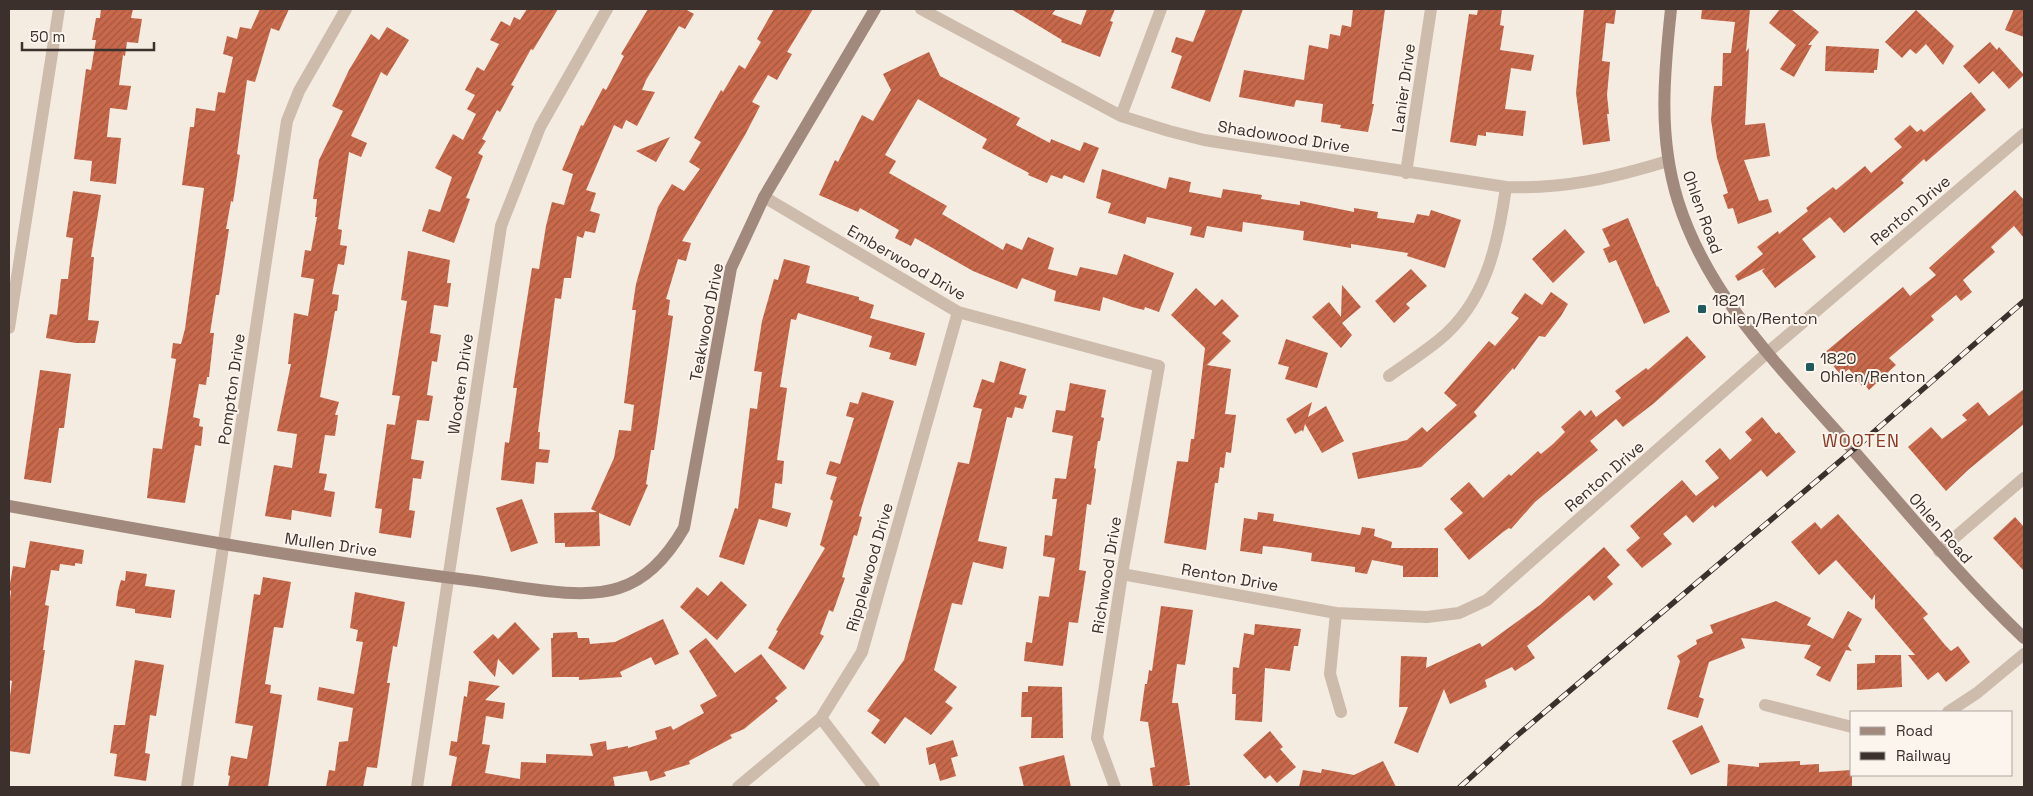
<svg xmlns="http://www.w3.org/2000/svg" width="2033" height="796" font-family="'Space Grotesk',sans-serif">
  <defs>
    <pattern id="building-hatch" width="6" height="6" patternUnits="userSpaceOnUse" patternTransform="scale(1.25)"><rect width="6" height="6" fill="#c8694b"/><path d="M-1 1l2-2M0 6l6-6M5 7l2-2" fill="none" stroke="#a4573f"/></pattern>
  </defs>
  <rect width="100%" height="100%" fill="#f4ebe1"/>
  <!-- building -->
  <path fill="url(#building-hatch)" d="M101 9H133L131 18 142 19 138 43 127 42 125 56 123 55 119 85 131 86 127 110 110 108 107 137 121 138 116 184 90 181 92 161 74 159 86 69 91 70 96 40H92L96 18H100Z
    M260 9H289L279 31 271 28 255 82 247 80 237 154 240 155 233 202 231 201 226 229H229L219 295H216L210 333H214L209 377H207L206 385 199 384 193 417 200 419 199 426 203 427 201 446 195 445 185 503 147 498 153 448 162 449 176 359 171 358 173 343 181 344 185 329 204 188 182 185 190 127H194L196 108 215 111 218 92 225 93 233 57 223 54 227 36 237 39 240 27 251 29Z
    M527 9H558L533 50 531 49 511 85 514 86 500 112 497 110 482 139 486 141 478 153 483 156 466 198 470 199 454 243 422 231 429 209 440 212 452 177 435 168 453 134 463 140 476 114 467 109 475 95 465 90 477 67 484 71 499 44 490 40 501 21 510 26 514 17 520 20Z
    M648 9H685L694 14 685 29 679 26 646 80 642 90 655 92 637 126 626 120 622 129 614 125 586 190 596 193 590 211 600 214 595 233 585 231 583 238 577 236 571 278H564L561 299 555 298 538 432H540L539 449 550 450 548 463 536 462 534 484 501 480 505 442 509 443 517 388H513L532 268 539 269 546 226 552 202 564 205 573 174 562 170 581 125 583 126 603 88 606 90 624 56 621 54Z
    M774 9H813L787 52 792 54 777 80 768 75 752 102 760 106 745 135 682 241 691 243 686 261 678 259 666 299 670 300 668 315 673 316 654 450H651L646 484 648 485 630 526 599 513 600 546 565 547V543H555L554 513 597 512 591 509 614 458 619 430 631 431 634 405 624 403 636 310H632L636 284 658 207 672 184 684 191 700 169 689 162 701 142 694 138 721 90 723 92 739 65 745 69 761 42 757 39Z
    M1011 9H1056L1052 14 1081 25 1087 9H1115L1110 21 1113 22 1100 57 1061 42 1062 40Z
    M1206 9H1243L1210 102 1171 88 1182 56 1171 52 1176 37 1193 42Z
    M1353 9H1385L1372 104H1374L1368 132 1340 128 1341 125 1321 122 1323 104 1296 100 1294 107 1239 97 1244 70 1304 80 1309 45 1328 49 1330 34 1340 36 1342 25 1351 27Z
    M1478 9H1502L1500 25 1504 26 1500 50 1534 55 1531 71 1511 68 1505 109 1526 111 1523 136 1486 132V136L1478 135 1476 146 1450 142 1469 14 1477 15Z
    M1584 9H1616L1614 24 1606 23 1602 61 1610 62 1607 95 1609 114H1607L1610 141 1583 145 1576 93Z
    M1702 9H1750L1746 52 1749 48 1745 125 1765 123 1770 156 1744 160 1759 201 1768 199 1772 212 1738 224 1733 208 1728 209 1723 195 1728 193 1717 158 1711 120 1714 86H1722L1723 53H1731L1735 22 1701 19Z
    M1780 9H1791L1819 32 1808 45H1812L1794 77 1780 69 1796 45 1769 23Z
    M2014 9H2024V37L2005 30Z
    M1916 10 1954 46 1943 65 1926 44 1916 54 1910 49 1902 58 1885 42Z
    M387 27 409 40 387 76 381 72 351 136 367 143 361 157 349 152 338 229 342 230 340 245 347 246 344 265 338 264 332 294 339 295 337 311H335L320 397 339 402 335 415H338L335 436 325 435 319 473 327 474 324 490 335 492 331 517 292 510 291 520 265 516 274 465 292 468 297 434 277 431 291 364H288L294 313 308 316 314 279 301 277 305 250 311 251 317 217H315L317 199H313L319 160 343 111 332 106 349 70 371 34 379 40Z
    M1990 42 1997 50 1999 47 2024 75 2009 89 1993 71 1979 84 1963 66Z
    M1826 46 1879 49 1877 70H1874V73L1825 71Z
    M929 52 940 76 1020 118 1016 125 1050 143 1051 139 1080 151 1084 142 1099 148 1084 183 1064 175 1062 179 1051 175 1047 183 1028 175 1029 173 982 148 987 139 918 99 885 155 896 161 889 173 947 206 942 214 1003 250 1006 243 1022 250 1028 237 1054 248 1048 269 1077 276 1080 267 1117 275 1124 254 1174 273 1159 312 1145 307 1144 310 1132 307 1103 297 1100 311 1054 301 1056 291 1022 278 1017 289 973 271 915 238 911 246 895 238 899 230 860 208 858 212 819 195 835 160 838 162 862 115 873 121 891 90 883 74Z
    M1971 92 1986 110 1926 162 1924 159 1901 180 1904 183 1844 233 1830 217 1802 239 1816 257 1775 288 1762 271 1765 268 1738 281 1735 276 1763 254 1757 247 1778 231 1779 234 1808 211 1806 208 1833 187 1836 190 1865 166 1871 173 1902 147 1894 139 1910 125 1917 132 1921 129 1924 132Z
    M670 137 656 162 636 151Z
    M1102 169 1166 189 1169 177 1191 182 1189 192 1221 198 1223 189 1262 195 1261 199 1300 205V201L1354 212V208L1378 212 1377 218 1414 223 1417 214 1429 216 1431 210 1461 220 1445 268 1407 256 1408 253 1351 244V248L1303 240 1304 231 1243 222 1242 232 1207 226 1204 238 1190 235 1192 227 1147 217 1145 224 1108 213 1111 203 1096 198Z
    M2015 190 2024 200V238L2014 226 1991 247 1995 252 1963 280 1972 292 1961 301 1956 295 1931 316 1934 320 1889 358 1896 365 1869 390 1864 384 1862 386 1849 369 1841 375 1823 354 1903 287 1910 296 1936 275 1929 268Z
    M73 191 101 195 91 257H94L88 320 99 321 95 343H76L46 338 50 314 57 315 61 279H68L73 238 66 237Z
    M1628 218 1657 287 1658 286 1670 312 1644 324 1616 260 1609 263 1603 249 1610 246 1602 229Z
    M1565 229 1585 252 1553 283 1532 259Z
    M408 251 450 260 447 283H451L448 307 434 305 430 333 441 335 437 362 432 361 427 395 433 396 429 421 417 420 411 459 424 461 421 479 413 478 409 510 415 511 411 538 379 533 382 509 375 508 387 424 395 425 400 396 392 395 407 301 401 300Z
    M784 259 810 266 806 283 859 297V300L874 305 870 318 925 333 916 366 889 359 891 353 869 347 872 336 798 313 796 320 791 319 780 387 787 388 777 460 784 461 782 484 775 483 772 508 791 513 787 527 759 519 744 565 719 557 735 508 738 509 750 408 757 409 762 372 754 371 762 321 774 279 778 280Z
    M1411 269 1427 286 1406 304 1410 308 1394 323 1375 301Z
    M1342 285 1361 307 1342 323 1352 335 1341 348 1312 317 1329 302 1341 317Z
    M1196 288 1215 306 1222 299 1239 316 1222 333 1231 341 1207 365 1231 369 1225 414 1236 415 1231 453 1226 452 1224 468 1220 467 1218 483H1215L1206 550 1164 543 1177 461 1188 462 1191 439H1194L1205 348 1171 315Z
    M1551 292 1568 304 1561 316 1545 337 1539 336 1514 370 1513 368 1474 412 1477 416 1421 467 1358 479 1352 453 1407 440 1422 427 1427 432 1457 405 1444 393 1489 341 1495 346 1519 318 1511 313 1525 293 1542 305Z
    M1687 336 1706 357 1653 404 1623 427 1616 419 1590 441 1598 450 1535 502 1511 529 1509 528 1503 532 1469 560 1444 529 1463 513 1450 499 1469 482 1483 498 1509 474 1511 476 1538 451 1541 454 1553 444 1565 432 1561 427 1580 410 1585 416 1591 410 1596 417 1621 398 1615 391 1646 368 1648 370Z
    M1286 339 1328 353 1317 388 1285 379 1289 367 1278 364Z
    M1000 361 1026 369 1019 394 1027 396 1023 409 1015 407 1012 418 1007 417 978 541 1007 547 1003 569 973 562 962 605 952 603 934 670 957 687 945 702 953 708 931 735 905 717 885 744 871 733 880 720 867 711 904 660 958 462 969 464 982 409 973 407 982 379 994 383Z
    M40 370 71 374 64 428H59L51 483 24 479Z
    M1070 383 1106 390 1101 417 1104 418 1100 441H1098L1094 468 1096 469 1091 505 1087 504 1079 570 1086 571 1078 623 1069 622 1063 666 1024 661 1026 642 1032 643 1039 596 1049 597 1055 558 1043 556 1045 535 1052 536 1057 499H1052L1055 478 1066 479 1073 436 1052 432 1056 410 1065 411Z
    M2024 389V424L1968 470 1946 491 1908 447 1931 427 1942 439 1967 420 1962 415 1978 402 1989 416Z
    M862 392 894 401 859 516 862 517 857 536 854 535 842 577 845 578 833 612 829 610 820 634 824 636 804 670 768 648 778 631 776 630 825 548 820 545 833 501 830 499 837 477 826 474 830 461 840 464 854 418 846 416 850 402 858 404Z
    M1312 402 1308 417 1326 406 1344 441 1322 453 1305 424 1303 432 1302 430 1295 434 1286 419Z
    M1762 417 1776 434 1779 432 1796 452 1767 477 1761 470 1715 508 1713 505 1693 523 1686 515 1663 534 1672 544 1642 568 1626 550 1640 538 1630 526 1682 480 1696 496 1719 478 1705 461 1720 448 1730 460 1752 440 1745 432Z
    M522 499 538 543 511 552 496 508Z
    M1258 512 1274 514 1273 521 1360 535 1362 527 1375 529 1374 536 1392 542 1391 548H1438V577H1403V566L1372 560 1367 574 1355 572V567L1311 561 1312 553 1282 548 1263 546 1262 554 1240 551 1244 518 1257 520Z
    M1838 514 1928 614 1923 618 1945 645 1951 651 1958 646 1970 662 1946 682 1938 672 1928 680 1908 655H1915L1875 608V594L1872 600 1836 560 1819 575 1791 542 1815 522 1821 529Z
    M2015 517 2024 527V571L1993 538Z
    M30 541 84 550 82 564 75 563V566L60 564 59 571 51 570 45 605 49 606 43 650H45L30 754 9 751V704L12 681 9 680V608L11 591 9 590 13 566 25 568Z
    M1604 547 1620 565 1607 577 1613 584 1594 601 1589 595 1527 646 1535 658 1515 671 1512 667 1485 680 1487 687 1450 704 1444 689 1418 753 1394 743 1408 707H1399L1401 656 1427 657 1426 668 1480 643 1482 647 1540 605Z
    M126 571 147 574 145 586 175 590 171 618 135 613V609L116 606 118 591 121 580 125 581Z
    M263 577 291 582 283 628 274 627 265 684 271 685 270 693 282 695 268 787H228L230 776 228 775 231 756 247 759 253 726 235 723 254 594 260 595Z
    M721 581 747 605 717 640 680 607 697 587 708 596Z
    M355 592 405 602 397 647 393 646 387 683H390L377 768 367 767 363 787H326L329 770 335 771 339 742 348 741 353 708 317 700 319 687 354 694 363 642 356 641 358 630 350 628Z
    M1776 601 1811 618 1807 625 1833 639 1848 611 1862 619 1848 646 1852 651 1846 650 1830 682 1816 675 1821 667 1804 658 1811 645 1741 638 1745 648 1709 662 1699 697 1704 699 1698 718 1667 709 1680 661 1677 656 1697 644 1696 640 1713 633 1710 625Z
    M1161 606 1193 610 1185 665 1177 664 1172 703H1178L1190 785 1178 787H1153L1150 768 1155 767 1148 722 1140 721 1145 684H1147L1149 670 1152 671Z
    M663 619 679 654 655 665 651 657 620 672 622 677 579 680V677H552L551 638H553V633L577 632 578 638H589L590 644 615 642Z
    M515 622 540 649 513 675 498 659 495 677 473 652 493 634 498 639Z
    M1255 624 1301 629 1298 646H1294L1290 671 1265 668 1262 722 1235 720 1236 694H1232L1233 667 1239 668 1244 633 1254 635Z
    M706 638 735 673 761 654 787 688 775 698 778 701 744 729 730 735 732 738 721 744 689 761 690 764 664 772 666 776 650 781 647 771 613 777 615 787H451L457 757 449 755 451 741 457 742 464 696 467 697 469 681 500 686 485 700 505 703 503 719 486 716 482 744 490 745 485 773 520 779 521 762 546 763V754L593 756 590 744 606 741 607 750 628 746V748L657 739 655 731 671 726 673 730 704 713 700 705 717 696 689 651Z
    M1875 655H1901L1902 687 1857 690V664L1875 663Z
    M135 660 164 665 156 716 150 715 145 753 150 754 146 781 114 776 117 754 110 753 114 725H125Z
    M1028 686 1062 687 1063 738H1031L1032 717H1021L1022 692H1028Z
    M1702 725 1720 762 1691 775 1672 741Z
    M1270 731 1283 747 1280 749 1296 767 1277 783 1270 775 1265 779 1243 755Z
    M953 740 958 756 951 758 956 776 940 781 935 763 929 765 926 748Z
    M1064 755 1071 787H1024L1019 767Z
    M1383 761 1396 787H1299L1303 770 1321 773 1322 769 1354 775Z
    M1800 761V765L1819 764V772L1852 770V787H1727L1728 764 1759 767V763Z"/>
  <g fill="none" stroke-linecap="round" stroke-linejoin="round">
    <!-- street -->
    <path stroke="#cdbbac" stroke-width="12" d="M921 9 1121 116 1169 131 1204 140 1506 187C1565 189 1612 178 1668 161
      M1121 116 1161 9
      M1406 173 1431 9
      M764 197 958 312 1159 366 1122 574 1097 738 1115 787
      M9 328 59 9
      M1389 376C1406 364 1423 353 1439 340 1486 302 1498 244 1506 187
      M1939 551 2024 478
      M1122 574 1336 613 1427 617 1459 613 1487 600 1767 353 2024 134
      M1336 613 1330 674 1341 712
      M1765 705 1852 727
      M1948 712 1977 693 2024 654
      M821 718 874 787
      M187 787 287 121 299 91 346 9
      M417 787 501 226 540 127 607 9
      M738 787 821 718 862 652 958 312"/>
    <!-- secondary -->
    <path stroke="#a18a7d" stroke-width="12" d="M1671 9C1664 74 1658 137 1678 201 1709 300 1786 373 1853 450 1909 514 1962 579 2024 638
      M9 506C164 534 319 562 476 581 518 586 580 601 619 588 648 579 669 554 684 528L731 268 764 197 875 9"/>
    <!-- rail casing -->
    <g stroke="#3b302b" stroke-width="5.5">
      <path id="rail" d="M1460 787 1513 739 1853 450 2024 301"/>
    </g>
    <!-- rail -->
    <use href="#rail" stroke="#fbf5ee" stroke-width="4" stroke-dasharray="11" stroke-linecap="butt"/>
  </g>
  <!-- markers -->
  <g fill="#1f5a5e" stroke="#fbf5ee" stroke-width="2">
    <rect x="1697" y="304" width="10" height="10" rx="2.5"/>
    <rect x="1805" y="362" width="10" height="10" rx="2.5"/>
  </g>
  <g text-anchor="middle" stroke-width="4" stroke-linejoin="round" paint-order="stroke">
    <!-- street labels -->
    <g font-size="16" fill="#3b302b" stroke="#fbf5ee">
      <text transform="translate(1403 88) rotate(-82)" y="6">Lanier Drive</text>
      <text transform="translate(1284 136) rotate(9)" y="6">Shadowood Drive</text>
      <text transform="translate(1910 210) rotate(-40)" y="6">Renton Drive</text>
      <text transform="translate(1703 212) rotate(70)" y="6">Ohlen Road</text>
      <text transform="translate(907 262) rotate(30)" y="6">Emberwood Drive</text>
      <text transform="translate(706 322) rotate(-79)" y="6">Teakwood Drive</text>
      <text transform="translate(460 384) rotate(-82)" y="6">Wooten Drive</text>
      <text transform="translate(231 389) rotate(-82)" y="6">Pompton Drive</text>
      <text transform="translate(1604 476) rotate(-41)" y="6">Renton Drive</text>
      <text transform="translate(1941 528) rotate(49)" y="6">Ohlen Road</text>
      <text transform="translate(331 544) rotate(8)" y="6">Mullen Drive</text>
      <text transform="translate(869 567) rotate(-74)" y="6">Ripplewood Drive</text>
      <text transform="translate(1106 575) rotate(-81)" y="6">Richwood Drive</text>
      <text transform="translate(1230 577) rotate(10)" y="6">Renton Drive</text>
    </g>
    <!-- poi labels -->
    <g font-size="16" fill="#3b302b" stroke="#fbf5ee" text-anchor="start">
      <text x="1712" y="306">1821<tspan x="1712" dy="18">Ohlen/Renton</tspan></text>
      <text x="1820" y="364">1820<tspan x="1820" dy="18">Ohlen/Renton</tspan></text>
    </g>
    <!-- neighbourhood labels -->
    <g font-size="18" letter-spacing="1" fill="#8c3b22" stroke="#fbf5ee">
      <text x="1861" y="447">WOOTEN</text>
    </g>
  </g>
  <!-- border -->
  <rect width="2033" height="796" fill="none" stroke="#3b302b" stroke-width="20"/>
  <!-- legend -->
  <rect x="1850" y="711" width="162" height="65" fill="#fbf5ee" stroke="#aea6a0"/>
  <rect x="1860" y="727" width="25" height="8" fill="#a18a7d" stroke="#aea6a0"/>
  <text x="1896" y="736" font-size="15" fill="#3b302b">Road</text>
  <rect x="1860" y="752" width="25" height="8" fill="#3b302b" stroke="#aea6a0"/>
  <text x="1896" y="761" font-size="15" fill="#3b302b">Railway</text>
  <!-- scale -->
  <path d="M22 42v8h132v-8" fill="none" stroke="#3b302b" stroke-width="2.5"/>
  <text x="30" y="42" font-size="15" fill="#3b302b" stroke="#fbf5ee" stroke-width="4" paint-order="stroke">50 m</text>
</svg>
